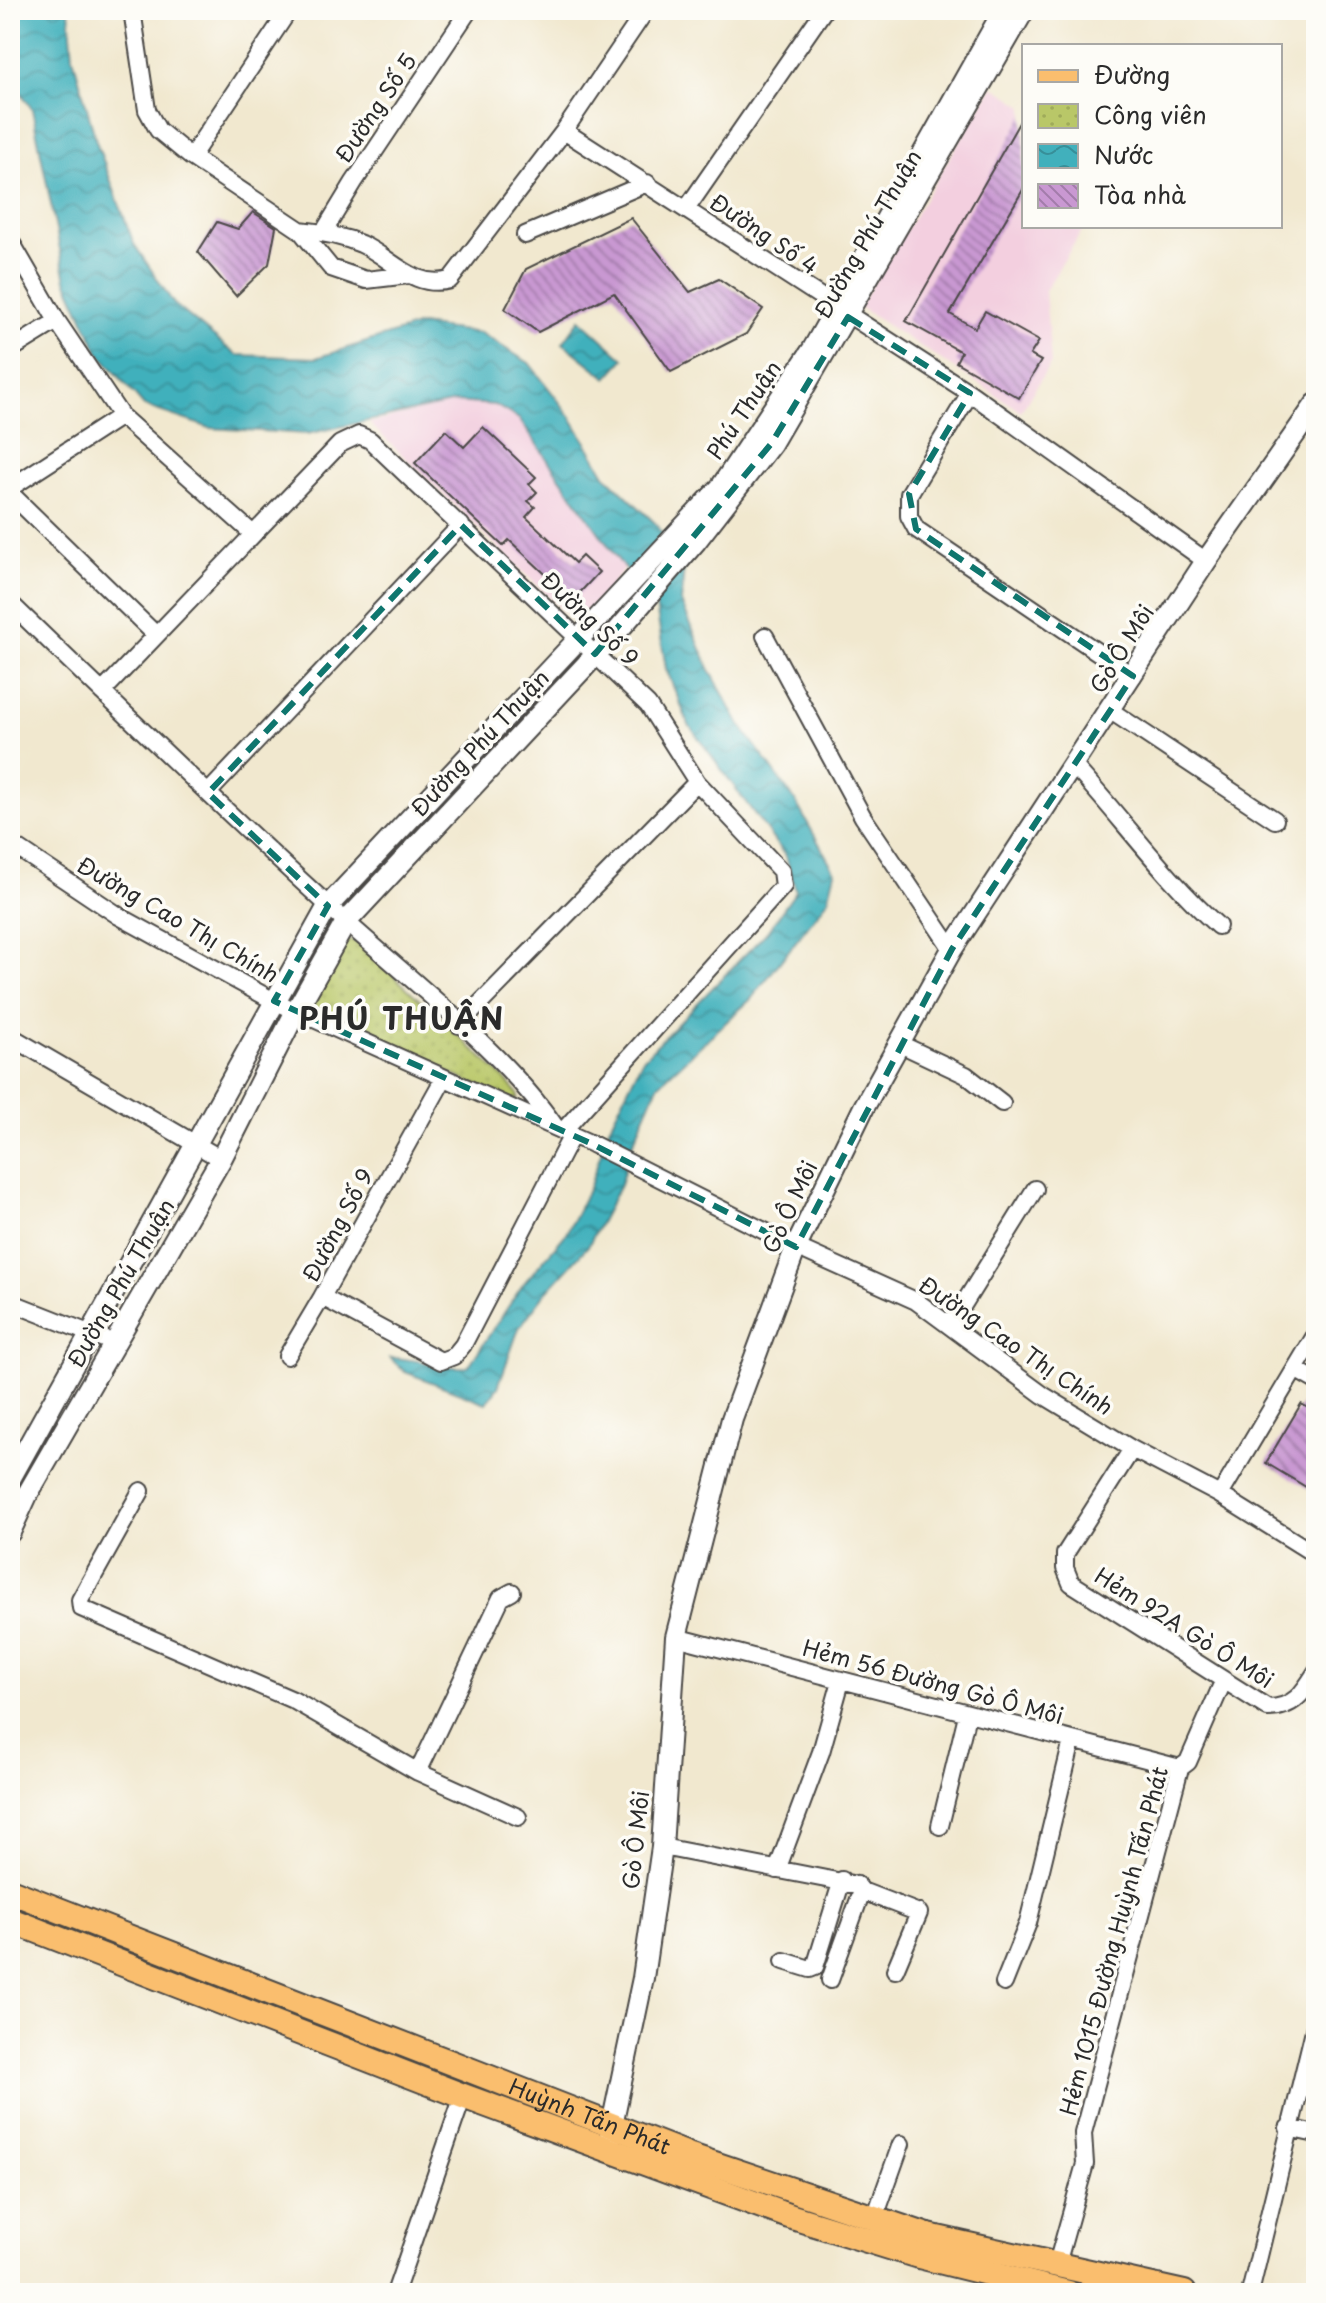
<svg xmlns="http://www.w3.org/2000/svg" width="1326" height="2303" font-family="'Playpen Sans',sans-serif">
  <defs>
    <pattern id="park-dots" width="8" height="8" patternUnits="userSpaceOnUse" patternTransform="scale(2)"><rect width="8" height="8" fill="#b9c768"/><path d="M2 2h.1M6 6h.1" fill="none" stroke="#9fab5a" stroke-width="1.8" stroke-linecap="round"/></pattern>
    <pattern id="water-waves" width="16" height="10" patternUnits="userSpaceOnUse" patternTransform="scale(2)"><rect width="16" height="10" fill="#41b0bc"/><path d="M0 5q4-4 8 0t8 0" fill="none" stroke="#378f99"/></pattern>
    <pattern id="building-back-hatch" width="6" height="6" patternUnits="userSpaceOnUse" patternTransform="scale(2)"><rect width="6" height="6" fill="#c998d2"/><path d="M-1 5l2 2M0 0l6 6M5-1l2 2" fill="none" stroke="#a37cab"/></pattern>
  </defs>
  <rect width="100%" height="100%" fill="#fdfcf7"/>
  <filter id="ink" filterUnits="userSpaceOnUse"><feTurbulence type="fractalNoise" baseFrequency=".0125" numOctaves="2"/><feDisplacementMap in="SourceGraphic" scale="16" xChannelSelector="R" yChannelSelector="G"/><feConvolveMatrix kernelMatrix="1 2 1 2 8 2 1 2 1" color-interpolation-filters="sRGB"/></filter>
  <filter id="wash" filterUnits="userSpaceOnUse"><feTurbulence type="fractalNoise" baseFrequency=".006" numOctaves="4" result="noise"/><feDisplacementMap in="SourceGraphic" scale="32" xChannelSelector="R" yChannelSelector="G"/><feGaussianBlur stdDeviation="1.8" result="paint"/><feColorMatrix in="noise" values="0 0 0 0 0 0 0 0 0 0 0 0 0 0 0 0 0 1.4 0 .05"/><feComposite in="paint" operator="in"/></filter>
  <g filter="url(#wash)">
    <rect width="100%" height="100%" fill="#f1e8cf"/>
    <!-- built -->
    <path fill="#f3cfdf" d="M993 86 1024 106V226H1085L1045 291 1051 363 1021 411 859 307Z
      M475 401 495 405 519 420 624 568 606 593 586 611 569 616 369 423 455 402Z"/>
    <!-- park -->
    <path fill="url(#park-dots)" stroke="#72794a" stroke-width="2" d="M345 939 357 942 500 1074 518 1094 517 1100 506 1099 313 1010 308 1005Z"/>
    <!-- water -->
    <path fill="url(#water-waves)" stroke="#366e74" stroke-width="2" d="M10 10H69L73 57 96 141 134 244 174 304 236 355 316 358 420 325 480 333 529 363 571 417 606 476 657 525 684 566 681 602 709 668 738 722 794 799 835 872 828 900 751 999 658 1085 632 1145 620 1185 588 1246 546 1292 519 1328 498 1387 486 1403 405 1372 390 1358C418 1358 440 1369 468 1367L524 1283 566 1234 590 1186 609 1128 642 1060 767 932 796 891 786 857 689 725 666 669 655 600 624 568 519 419 495 405 455 402 307 434 210 428 144 406 99 353 66 280 32 109 10 76Z
      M580 319 624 359 607 378 563 343Z"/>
    <g id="blocks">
      <!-- building -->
      <path fill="url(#building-back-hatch)" d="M1024 114V188L950 314 975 328 985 311 1039 341 1030 355 1041 361 1019 398 956 362 961 352 906 321Z
        M253 212 276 227 269 264 236 296 198 252 217 222 238 229Z
        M631 218 690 292 719 279 763 309 746 334 671 372 614 293 538 332 505 309 526 269Z
        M483 427 536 477 529 484 537 492 528 501 535 507 526 517 575 563 582 556 599 572 573 600 509 540 503 546 415 463 446 430 464 447Z
        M1301 1404 1316 1412V1493L1266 1463Z"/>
    </g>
  </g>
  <g filter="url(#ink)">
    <use href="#blocks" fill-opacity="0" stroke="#494744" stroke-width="2"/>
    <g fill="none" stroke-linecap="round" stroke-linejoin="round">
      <!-- minor casing -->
      <g stroke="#494744" stroke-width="20">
        <path id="minor" d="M132 10 147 110 158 130 191 157 300 230 331 268 366 280 409 275
          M564 131 970 393 1206 561
          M191 157 289 10
          M687 208 824 10
          M300 230C321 232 342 236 361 244 392 258 414 290 450 280L564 131 646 10
          M323 233 354 182 469 10
          M525 235 647 183
          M10 240 57 321 121 416 253 534
          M10 350 57 321
          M970 393 909 494V516L916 529 1133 676
          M10 488 121 416
          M10 493 156 635
          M10 603C116 705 221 808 330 907 402 974 499 1046 555 1126
          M765 636 863 817 952 949
          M102 692 340 444 359 435 370 440 648 705 697 782 781 871 783 886 563 1131
          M1111 711 1275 820
          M1074 766C1123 819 1165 879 1218 926
          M208 793 461 525
          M10 843 119 916 274 1001 592 1144 796 1247 916 1301 1043 1395 1132 1449 1220 1495 1316 1555
          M459 1025 697 782
          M10 1036 221 1159
          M898 1043 966 1075 1002 1103
          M444 1078 322 1297 441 1361 454 1356 463 1345 572 1135
          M10 1302 114 1343
          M950 1326 1035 1189
          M287 1356 322 1297
          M1295 1369 1316 1381
          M1132 1449 1065 1554V1568L1071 1583 1268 1708C1294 1708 1303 1693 1316 1672
          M141 1491 80 1600 81 1608 293 1700 418 1772 518 1817
          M1220 1495 1316 1334
          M676 1637 1180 1768
          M418 1772 501 1598 512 1592
          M940 1826 967 1715
          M662 1847 857 1885 862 1891 830 1980
          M777 1870 821 1752 841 1681
          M862 1891 919 1913 895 1970
          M784 1961 810 1969 815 1967 842 1880
          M1004 1983 1028 1923 1072 1741
          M1288 2128 1316 2134
          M875 2217 901 2144
          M1057 2264 1085 2164 1083 2133 1180 1768 1188 1762 1223 1682
          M395 2293 463 2096
          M1250 2293 1316 2022"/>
      </g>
      <!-- tertiary casing -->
      <g stroke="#494744" stroke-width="24">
        <path id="tertiary" d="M10 1479 328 906 721 487 813 349 1004 10
          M10 1532 27 1495 221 1159 296 1011 346 922 615 634 696 541 771 444 1024 10
          M609 2139 643 1978 662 1847 676 1637 732 1419 796 1247 864 1107 952 949 1206 561 1316 404"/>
      </g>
      <!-- primary casing -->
      <g stroke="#494744" stroke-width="28">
        <g id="primary">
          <path id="s1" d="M10 1891 688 2155 928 2236 1184 2293"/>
          <path d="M10 1920 463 2096 789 2216 915 2255 1068 2293"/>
        </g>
      </g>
      <!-- minor -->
      <use href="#minor" stroke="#fff" stroke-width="16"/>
      <!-- tertiary -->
      <use href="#tertiary" stroke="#fff" stroke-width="20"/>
      <!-- primary -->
      <use href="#primary" stroke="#fabe6e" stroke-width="24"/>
    </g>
  </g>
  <!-- marked area -->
  <path fill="none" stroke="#0f766e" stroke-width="6" stroke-dasharray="16 10" stroke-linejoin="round" d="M848 317 970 393 909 494 916 529 1133 676 952 949 796 1247 592 1144 274 1001 328 906 208 793 461 525 595 654 771 444Z"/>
  <g text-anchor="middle" stroke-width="7" stroke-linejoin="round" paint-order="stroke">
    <!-- street labels -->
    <g font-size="22" fill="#2b2b2b" stroke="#fdfcf7">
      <text transform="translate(376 108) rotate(-56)" y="8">Đường Số 5</text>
      <text transform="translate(764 234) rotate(34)" y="8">Đường Số 4</text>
      <text transform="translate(868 234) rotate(-60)" y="8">Đường Phú Thuận</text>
      <text transform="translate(744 410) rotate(-56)" y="8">Phú Thuận</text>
      <text transform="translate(590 619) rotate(44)" y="8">Đường Số 9</text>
      <text transform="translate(1122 649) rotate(-58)" y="8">Gò Ô Môi</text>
      <text transform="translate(480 743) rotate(-47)" y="8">Đường Phú Thuận</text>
      <text transform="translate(178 920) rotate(30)" y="8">Đường Cao Thị Chính</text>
      <text transform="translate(790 1207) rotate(-65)" y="8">Gò Ô Môi</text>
      <text transform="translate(338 1225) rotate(-62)" y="8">Đường Số 9</text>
      <text transform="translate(121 1283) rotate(-60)" y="8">Đường Phú Thuận</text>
      <text transform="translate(1016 1346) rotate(34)" y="8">Đường Cao Thị Chính</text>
      <text transform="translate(1184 1628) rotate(32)" y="8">Hẻm 92A Gò Ô Môi</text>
      <text transform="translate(933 1682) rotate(15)" y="8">Hẻm 56 Đường Gò Ô Môi</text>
      <text transform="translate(636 1840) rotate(-84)" y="8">Gò Ô Môi</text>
      <text transform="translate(1114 1941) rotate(-75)" y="8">Hẻm 1015 Đường Huỳnh Tấn Phát</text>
      <text dy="8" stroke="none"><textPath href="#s1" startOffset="622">Huỳnh Tấn Phát</textPath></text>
    </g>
    <!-- district labels -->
    <g font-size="30" font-weight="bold" letter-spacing="2" fill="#2b2b2b" stroke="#fdfcf7">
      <text x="402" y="1030">PHÚ THUẬN</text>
    </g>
  </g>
  <!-- margin -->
  <rect width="1326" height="2303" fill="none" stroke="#fdfcf7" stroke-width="40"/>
  <!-- legend -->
  <rect x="1022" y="44" width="260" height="184" fill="#fdfcf7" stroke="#a9a8a5" stroke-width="2"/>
  <rect x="1038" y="70" width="40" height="12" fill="#fabe6e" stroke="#a9a8a5" stroke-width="2"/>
  <text x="1094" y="84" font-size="24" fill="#2b2b2b">Đường</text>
  <rect x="1038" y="104" width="40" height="24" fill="url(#park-dots)" stroke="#a9a8a5" stroke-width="2"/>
  <text x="1094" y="124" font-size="24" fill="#2b2b2b">Công viên</text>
  <rect x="1038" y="144" width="40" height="24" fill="url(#water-waves)" stroke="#a9a8a5" stroke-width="2"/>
  <text x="1094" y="164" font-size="24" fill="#2b2b2b">Nước</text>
  <rect x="1038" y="184" width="40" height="24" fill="url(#building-back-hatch)" stroke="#a9a8a5" stroke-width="2"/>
  <text x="1094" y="204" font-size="24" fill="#2b2b2b">Tòa nhà</text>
</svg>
